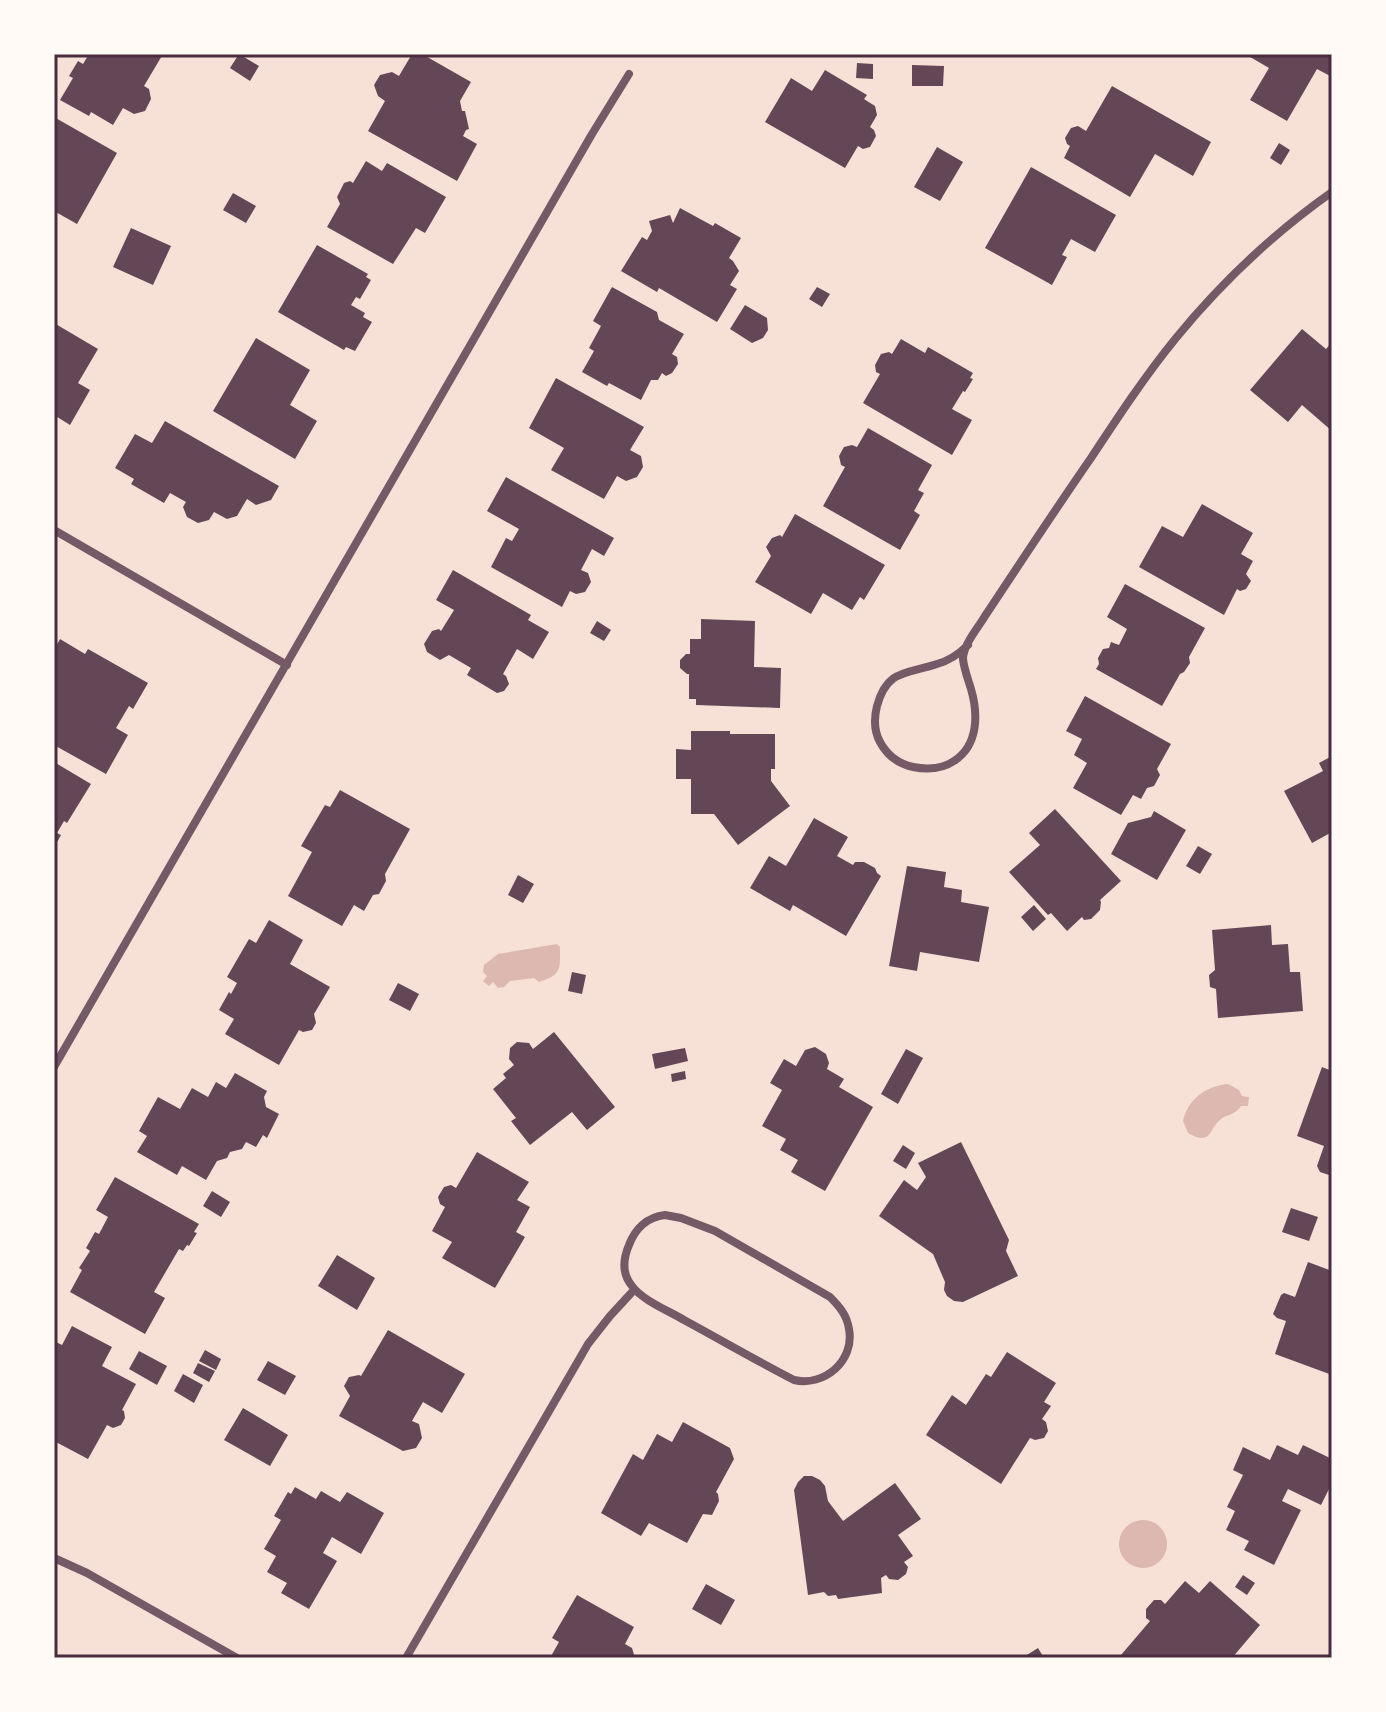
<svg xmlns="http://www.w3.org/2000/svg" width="1386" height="1712" font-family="Arial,sans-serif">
  <rect width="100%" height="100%" fill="#f7e1d7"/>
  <!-- water -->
  <path fill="#dcb8b0" d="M557 944 560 947C560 969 562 975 539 982L534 978 510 981 504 987 498 988 493 982 489 986 483 981 487 976 483 972 484 965 498 954Z
    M1228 1084 1239 1090 1242 1096 1249 1097 1248 1106H1241C1233 1117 1227 1113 1219 1121 1208 1131 1211 1146 1188 1133L1183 1121C1188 1099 1206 1086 1228 1084Z
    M1119 1544a24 24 0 1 1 48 0a24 24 0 1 1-48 0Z"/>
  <!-- building -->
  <path fill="#644757" d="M89 54H163L144 86 149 89 151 99 145 111 134 114 123 108 113 125 91 112 89 116 60 100 73 78 69 76 78 61 83 64Z
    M239 54 259 66 250 81 230 68Z
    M412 54H422L471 82 460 101 462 111H465L469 129 466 130 463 136 477 144 457 181 368 131 385 101 378 96 374 85 380 75 392 72 399 76Z
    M1245 54H1332V77L1317 69 1287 121 1250 100 1269 68Z
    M857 63 873 64V79L856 78Z
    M912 65 944 66 943 86H912Z
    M825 70 867 95 864 99 875 106 877 115 870 127 874 130 876 136 870 147 863 149 858 146 845 168 765 122 791 78 812 91Z
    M1112 86 1211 142 1193 176 1155 154 1130 197 1064 158 1070 146 1067 144 1065 138 1071 128 1078 126 1086 131Z
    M54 117 117 153 77 224 54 211Z
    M1279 143 1290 150 1281 165 1270 158Z
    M937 147 963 162 940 201 914 187Z
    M366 161 382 171 387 163 446 197 425 233 416 228 393 264 327 227 340 204 337 197 344 183 350 181 353 183Z
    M1031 167 1116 215 1095 252 1071 239 1062 255 1067 257 1052 285 985 248Z
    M233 193 256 206 246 223 223 210Z
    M680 208 713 226 715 223 741 238 729 258 733 261 739 271 730 285 737 289 717 322 659 288 657 292 621 271 642 237 647 240 652 231 649 221 670 215 673 223Z
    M131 228 171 246 153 285 113 267Z
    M317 245 368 274 366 277 371 280 360 299 356 297 351 305 365 313 363 317 372 322 355 351 346 347 344 350 278 312Z
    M612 287 657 312 659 320 684 334 672 354 677 357 678 364 672 373 666 376 662 373 658 380H651L641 400 609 383 607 386 582 372 594 351 589 348 601 326 593 321Z
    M817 287 830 294 822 307 809 299Z
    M745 305 767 318 768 330 763 338 752 343 730 329Z
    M54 323 98 349 78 383 90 390 70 425 54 415Z
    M1302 329 1326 349 1332 342V431L1302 405 1288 422 1250 390Z
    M256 338 310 370 290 405 317 421 295 459 213 411Z
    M901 339 925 353 928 347 973 373 970 378 973 379 965 392 963 391 952 409 972 420 952 455 863 403 880 374 876 372 875 365 881 354 889 352 892 354Z
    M556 378 644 427 630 450 641 456 643 467 637 477 626 481 617 476 604 499 551 470 564 448 529 428Z
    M165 421 279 486 271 500 256 505 247 499 237 516 227 519 214 512 209 520 198 523 187 517 183 507 186 502 170 493 164 503 131 484 134 479 115 468 135 434 152 443Z
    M868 428 932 465 918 490 924 493 914 511 920 515 900 550 823 506 845 467 841 465 839 456 844 447 852 445 857 447Z
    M506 477 614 538 604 556 592 549 581 570 588 573 591 582 585 592 576 594 570 591 562 607 491 567 506 538 512 541 519 529 487 511Z
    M1202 504 1253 533 1241 554 1253 561 1246 574 1251 581 1246 589 1240 591 1237 589 1224 615 1139 567 1162 526 1183 537Z
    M795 514 885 565 864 600 860 597 852 610 823 593 811 614 755 582 771 556 766 547 772 538 780 535 782 537Z
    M453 570 531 615 528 620 549 632 533 659 517 649 503 674 506 676 509 684 504 691 497 693 467 675 471 668 449 655 440 660 427 652 424 644 432 631 439 629 441 631 454 610 436 600Z
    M1125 584 1205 628 1189 657 1190 663 1184 672 1180 674 1162 706 1096 669 1099 664 1098 658 1103 649 1109 648 1111 642 1119 645 1127 629 1107 617Z
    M701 619 755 621 754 667 781 668 780 708 696 705V699H689V674H687L680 668V660L686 654H690V639H701Z
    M597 621 611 630 604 641 590 633Z
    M60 639 85 654 88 649 148 683 133 709 129 706 116 728 128 735 106 774 54 745V650Z
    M1085 696 1171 744 1157 769 1160 775 1154 786 1147 788 1141 799 1133 795 1121 815 1073 788 1087 763 1074 755 1082 739 1066 731Z
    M691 731H730V734H775V769H771V781L790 806 738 845 714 814H691V779H676V749L691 750Z
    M1332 756V832L1312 843 1284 791 1323 771 1319 763Z
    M54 762 91 784 67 823 64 821 57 833 61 835 56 844 54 842Z
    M340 790 410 829 385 874 386 881 379 894 373 895 364 911 354 905 342 926 288 896 312 852 301 846 325 805 330 807Z
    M1055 809 1121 881 1100 900 1101 902 1100 910 1091 919 1084 920 1082 917 1067 931 1051 913 1048 915 1009 872 1040 845 1029 833Z
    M1154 811 1186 830 1157 880 1111 854 1128 823 1151 817Z
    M814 818 848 837 837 856 853 865 855 862H864L875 868 877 873 881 876 846 936 793 905 790 911 750 888 769 856 786 866Z
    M1198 846 1212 854 1200 874 1186 866Z
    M907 866 946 872 944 887 962 890 961 902 989 907 979 962 920 952 917 971 889 966Z
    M518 875 534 884 523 903 508 895Z
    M1034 905 1046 919 1033 931 1021 917Z
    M269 920 303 940 290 964 330 987 314 1014 316 1023 312 1030 303 1032 299 1030 279 1065 225 1034 234 1019 219 1010 229 992 231 994 237 983 227 977 249 939 256 943Z
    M1271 925 1272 945 1288 944 1290 972H1300L1303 1011 1218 1018 1216 989 1210 987 1209 975 1215 970 1212 930Z
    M572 972 586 975 582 994 568 991Z
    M398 983 419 994 410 1011 389 1000Z
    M554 1032 615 1107 587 1130 572 1112 530 1145 511 1121 516 1118 493 1089 506 1078 503 1074 514 1065 509 1059 510 1048 517 1042 529 1043 533 1049Z
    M815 1047 826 1054 829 1063 827 1069 844 1079 839 1087 873 1107 825 1191 791 1172 798 1160 780 1150 786 1139 762 1126 782 1090 770 1083 784 1059 796 1066 805 1050Z
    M685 1048 688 1061 655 1069 652 1054Z
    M906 1049 923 1058 898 1104 881 1094Z
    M1322 1067 1332 1071V1176L1320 1172 1317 1166 1324 1146 1297 1136Z
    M685 1071 686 1079 672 1082 671 1074Z
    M235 1073 267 1091 264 1097 266 1107 279 1114 267 1138 263 1135 256 1147 246 1142 242 1149 230 1152 227 1158 217 1161 206 1180 182 1166 177 1175 137 1152 147 1136 139 1131 158 1097 180 1109 192 1088 208 1097 216 1082 226 1088Z
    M961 1142 1009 1240 1006 1251 1018 1276 963 1302 954 1301 947 1296 944 1290 945 1282 933 1254 879 1216 904 1180 917 1190 926 1177 918 1163Z
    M903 1145 915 1153 906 1169 893 1161Z
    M477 1152 529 1182 517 1200 530 1207 516 1232 525 1237 495 1288 442 1258 452 1242 432 1231 445 1207 440 1204 438 1197 444 1187 451 1185 456 1188Z
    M115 1177 199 1224 194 1232 197 1233 189 1246 187 1245 183 1251 179 1249 154 1292 165 1298 145 1334 70 1292 82 1270 79 1268 90 1251 86 1248 95 1232 99 1234 108 1217 96 1210Z
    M212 1191 230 1202 221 1217 203 1206Z
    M1291 1208 1318 1217 1309 1241 1282 1232Z
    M337 1255 375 1278 357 1310 318 1286Z
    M1308 1262 1332 1271V1375L1275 1354 1286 1321 1277 1318 1273 1314 1281 1295 1284 1293 1295 1297Z
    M72 1326 112 1347 102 1366 136 1384 122 1410 124 1411 125 1418 121 1425 113 1428 107 1425 88 1459 54 1441V1346L56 1342 62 1345Z
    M388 1330 465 1374 442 1413 423 1402 412 1421 419 1424 422 1438 416 1448 403 1451 339 1416 350 1396 344 1386 349 1377 359 1375 361 1376Z
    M205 1350 221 1359 216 1370 199 1361Z
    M139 1351 167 1366 157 1385 129 1369Z
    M1007 1352 1056 1383 1044 1402 1051 1406 1042 1419 1046 1422 1048 1431 1044 1438 1035 1440 1030 1438 1001 1484 926 1435 952 1395 966 1405 986 1374 991 1377Z
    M268 1361 296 1376 285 1395 257 1380Z
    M198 1363 215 1371 209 1382 193 1373Z
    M183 1374 203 1385 194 1403 174 1391Z
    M243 1408 288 1435 270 1466 224 1440Z
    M683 1422 730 1448 734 1459 716 1492 718 1494 719 1501 712 1515 703 1514 687 1543 649 1523 641 1536 601 1513 633 1454 643 1460 657 1434 672 1442Z
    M1277 1445 1298 1455 1303 1445 1332 1459V1483L1321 1505 1288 1489 1282 1501 1301 1510 1274 1565 1244 1550 1249 1541 1226 1530 1235 1511 1227 1507 1243 1475 1233 1470 1243 1447 1270 1460Z
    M804 1476H812L820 1480 825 1486 828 1501 843 1521 895 1483 921 1519 898 1535 913 1556 904 1562 908 1567 906 1574 898 1580 889 1579 886 1575 881 1578 882 1593 838 1599 836 1595 828 1596 824 1592 808 1595 794 1490 798 1482Z
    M295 1487 316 1499 321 1491 340 1502 347 1492 384 1513 361 1554 332 1537 323 1553 337 1561 309 1609 281 1593 287 1583 267 1572 276 1556 264 1549 281 1520 274 1516 288 1492 291 1494Z
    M1243 1575 1255 1583 1247 1595 1235 1587Z
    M1185 1581 1199 1593 1210 1581 1260 1625 1232 1658H1125L1121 1655 1150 1621 1146 1618V1609L1154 1600H1161L1165 1604Z
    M706 1584 735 1600 721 1625 692 1609Z
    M577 1595 634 1627 625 1644 632 1648 635 1658H550L559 1642 552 1638Z
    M1038 1648 1044 1658H1022Z"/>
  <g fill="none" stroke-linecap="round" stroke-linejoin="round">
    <!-- minor -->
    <path stroke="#755966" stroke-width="8" d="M54 530 287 665
      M968 645C960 653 948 661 937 664 907 674 887 669 877 706 874 718 874 731 880 742 887 755 899 764 913 767 928 770 942 769 954 761 979 745 978 713 971 689 968 679 964 669 963 659 963 645 978 628 985 616 1020 563 1055 510 1091 458 1118 417 1145 376 1176 338 1221 283 1274 233 1332 192
      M54 1067 592 134 629 74
      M665 1215 681 1218 715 1231 830 1297C839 1306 847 1315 849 1329 855 1361 824 1387 794 1380 757 1361 721 1340 684 1320 669 1311 642 1300 632 1286 622 1274 623 1259 629 1245 635 1229 647 1217 665 1215Z
      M54 1558 87 1573 237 1658
      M406 1658 588 1344 610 1316 634 1290"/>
  </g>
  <!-- border -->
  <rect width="1386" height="1712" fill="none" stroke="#fffaf5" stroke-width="112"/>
  <rect x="56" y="56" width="1274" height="1600" fill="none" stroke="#4a2c40" stroke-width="3"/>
</svg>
